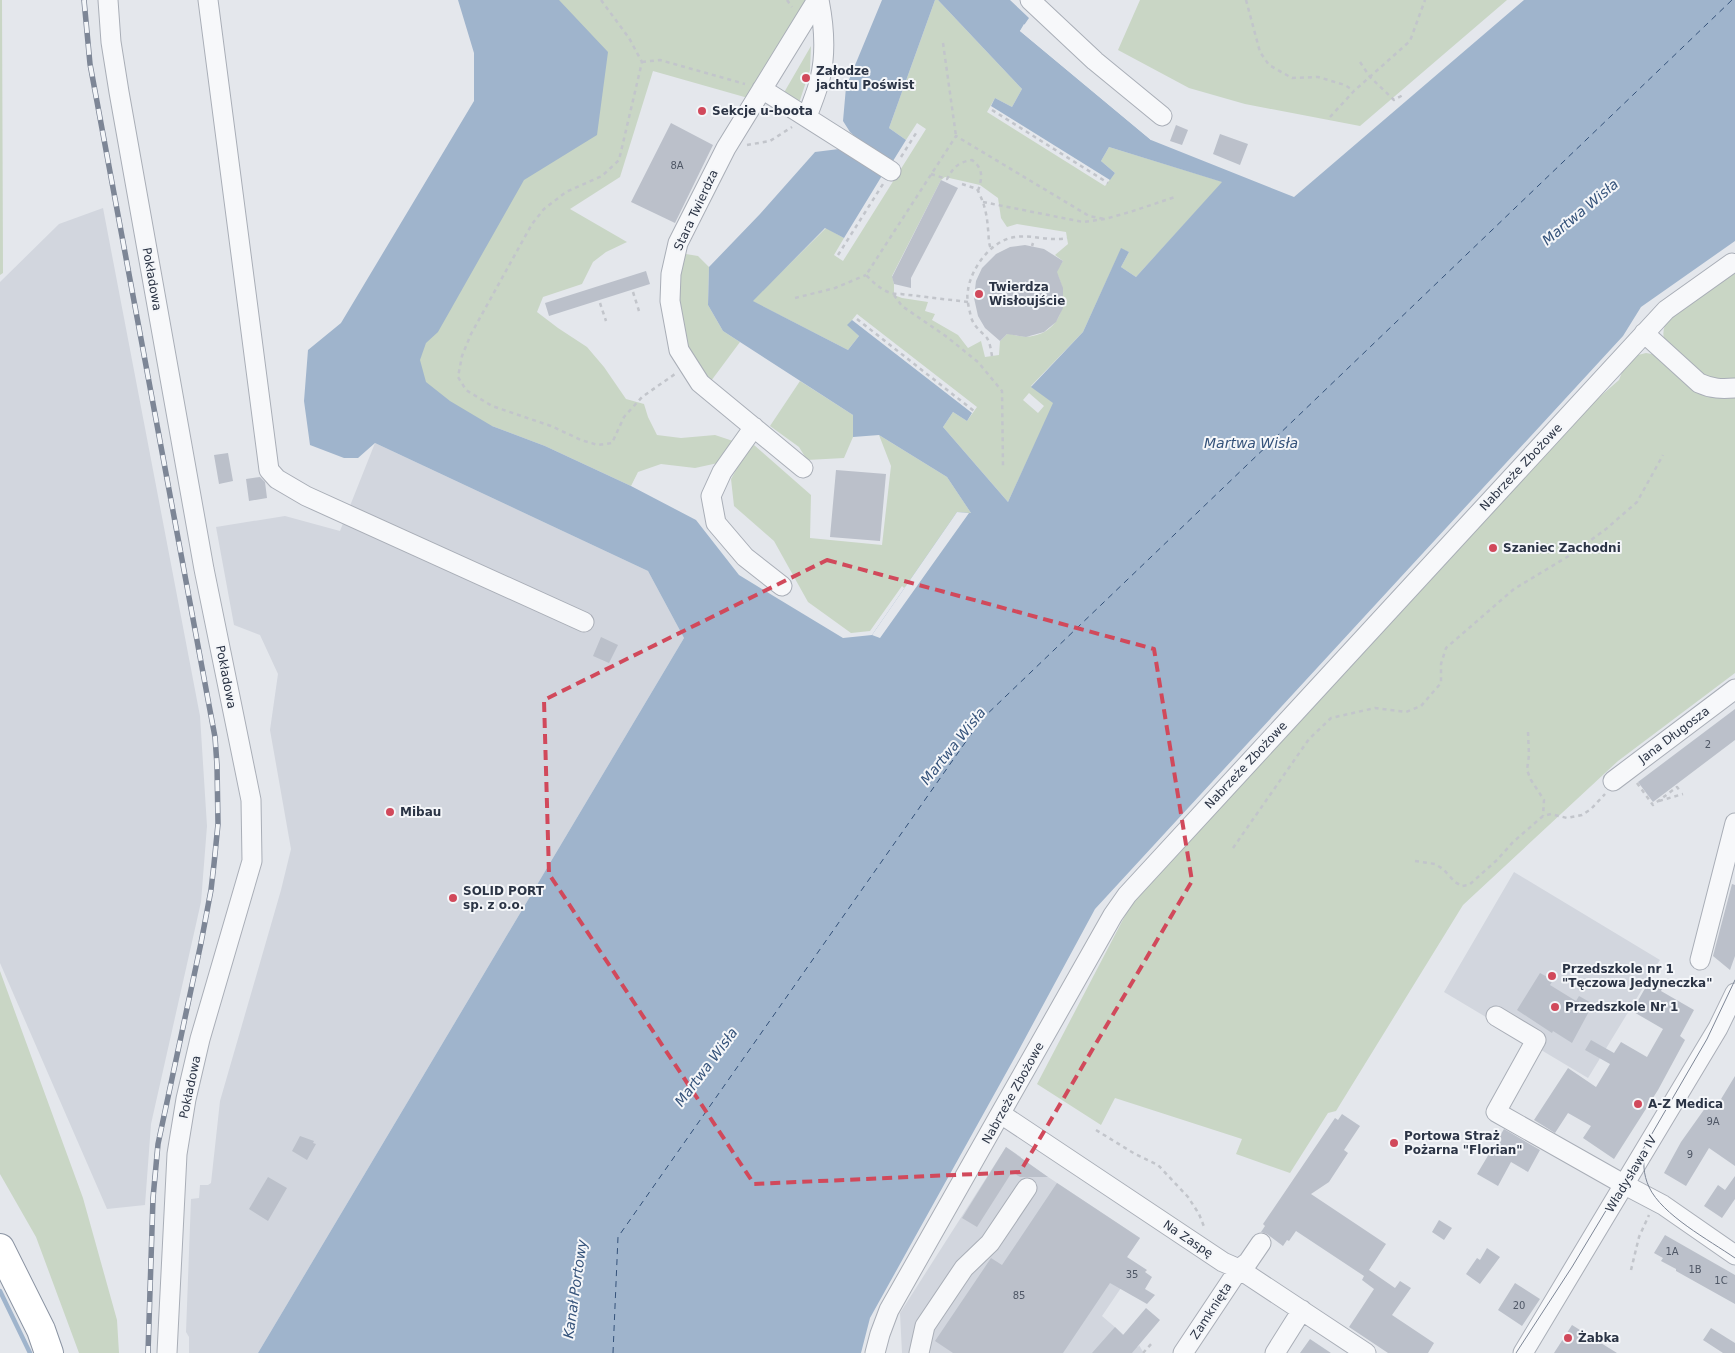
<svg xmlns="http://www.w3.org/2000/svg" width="1735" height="1353" font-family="'DejaVu Sans',sans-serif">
  <rect width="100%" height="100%" fill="#e4e7ec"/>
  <!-- built -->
  <path fill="#d2d6de" d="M103 208 200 716 207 826 201 902 151 1124 145 1205 107 1209 0 963V282L59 224Z
    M375 443 648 571 684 638 258 1353H189V1337L186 1332 191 1199 199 1198 200 1185H208L211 1183 220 1101 281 890 291 849 270 730 278 674 260 635 234 625 216 527 285 516 340 531Z
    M1514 872 1660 960 1588 1078 1444 992Z
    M1006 1147 1021 1157V1159L1140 1238 1113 1278 1123 1285 1102 1316 1138 1347 1139 1345 1143 1352 1142 1353H902L900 1313Z"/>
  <!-- green -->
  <path fill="#c9d6c5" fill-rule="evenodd" d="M0 0H2L3 273 0 275Z
    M531 0H809L748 98 653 71 620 177 570 209 627 242 606 252 593 262 582 284 543 297 537 312 558 328 587 347 604 367 626 399 644 404 648 417 657 435 681 438 715 435 733 441 718 463 695 468 661 464 638 472 631 486 545 446 492 426 442 429 405 341Z
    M935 0H938L1022 89 1012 107 995 98 987 112 1105 186 1115 173 1101 161 1109 147 1223 182 1136 277 1121 267 1129 252 1121 249 1083 332 1031 386 1054 403 1008 502 943 427 953 412 967 421 977 407 857 314 848 325 859 336 848 350 752 301 826 228 844 238 834 255 843 261 926 129 917 123 906 140 889 128ZM945 177 980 185 998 198 1001 218 1007 227 1017 224 1066 232 1068 244 1055 255 1063 261 1056 272C1077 309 1049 349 1008 333L1000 341 999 355 985 357 981 341 968 348 958 335 932 320 935 314 925 311 928 302 902 298 894 295V284L892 276 941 180ZM1029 393 1044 406 1038 413 1023 400Z
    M1140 0H1507L1360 126 1245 104 1189 88 1118 50Z
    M811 46 810 70 798 106 782 96Z
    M680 253 698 256 709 267 708 305 723 331 740 342 711 381 691 356 675 321Z
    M1735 270V381C1729 381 1721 382 1715 381 1703 378 1669 350 1664 338 1662 332 1665 325 1667 319Z
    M1646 353 1658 355 1735 397V673L1618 761 1463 905 1336 1111 1328 1113 1290 1173 1236 1154 1242 1139 1115 1098 1101 1125 1037 1084 1129 908 1140 893 1580 414 1619 380 1624 367 1634 356Z
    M800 381 853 415V437L844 458 807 460 799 447 770 426Z
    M879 435 947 477 971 513 904 588 902 586 870 631 851 633 808 602 774 541 734 506 731 479 742 459 754 445 811 495 810 538 882 545 891 466Z
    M0 971 83 1198 117 1320 119 1353H79L36 1237 0 1174Z"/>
  <!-- water -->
  <path fill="#9fb4cc" d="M458 0H559L608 52 597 135 524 180 438 332 426 343 420 360 426 382 450 401 492 426 545 446 631 486 696 520 739 575 843 638 872 635 957 512 971 513 947 477 879 435 853 437V415L723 331 708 305 709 267 760 214 815 152 839 149 859 140 850 132 843 121 846 87 882 0H935L889 128 906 140 893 161 870 147 883 174 844 238 825 228 753 301 848 350 859 336 847 325 852 320 972 413 967 421 953 412 943 427 1008 502 1053 403 1031 387 1083 332 1121 248 1129 252 1121 267 1136 277 1222 182 1109 147 1101 161 1115 173 1110 180 991 106 995 98 1012 107 1022 89 938 0H1010L1029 18 1020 31 1151 140 1294 197 1524 0H1735V241L1641 307 1623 336 1095 909 1015 1057 870 1318 861 1353H258L684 638 648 571 375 443 358 458H344L310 445 304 401 308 350 341 323 474 101V53Z"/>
  <!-- pier -->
  <path fill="#e4e7ec" d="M1024 24 1026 26 1023 30 1152 138 1151 140 1020 31Z
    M957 512 969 513 880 638 872 635Z"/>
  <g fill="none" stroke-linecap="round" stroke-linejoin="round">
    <!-- stream -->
    <path stroke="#9fb4cc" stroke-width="4.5" d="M0 1291 30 1353"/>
    <!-- ferry -->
    <path stroke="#34527a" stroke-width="1" stroke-dasharray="6 5" stroke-linecap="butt" d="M613 1353 618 1237 981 720 1732 0"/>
  </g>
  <!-- building -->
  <path fill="#bbc0ca" d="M671 123 713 145 675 223 631 202Z
    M1176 125 1188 130 1182 145 1170 141Z
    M1220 134 1248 144 1240 165 1213 154Z
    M941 180 958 188 911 278V288L894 284 892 277Z
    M1025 245 1044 249 1063 261 1057 272 1063 288V308L1056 322 1044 332 1026 337 1007 334 1000 341 985 328 978 316 974 298 976 281 982 268 996 254 1010 247Z
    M646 271 650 284 549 316 545 303Z
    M228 453 233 481 219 484 214 455Z
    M836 470 886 474 880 541 830 537Z
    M260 477 265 482 267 498 249 501 246 479Z
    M601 637 618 645 609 663 593 656Z
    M1735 709V740L1653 802 1638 782Z
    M1732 884 1735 885V956L1730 970 1713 956Z
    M1540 973 1553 980 1550 985 1576 1001 1579 996 1593 1004 1572 1043 1553 1031 1552 1033 1517 1010Z
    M1651 978 1664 985 1661 991 1694 1010 1680 1036 1685 1040 1658 1090 1614 1159 1583 1138 1591 1126 1568 1113 1555 1133 1534 1120 1568 1068 1596 1087 1610 1064 1585 1050 1591 1040 1614 1053 1621 1042 1647 1057 1663 1029 1632 1011Z
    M1735 1076V1166L1709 1148 1686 1186 1664 1173 1681 1142 1708 1104 1715 1109Z
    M1342 1114 1360 1126 1344 1150 1348 1153 1329 1182 1311 1194 1386 1244 1369 1270 1395 1288 1400 1281 1411 1288 1392 1315 1434 1343 1428 1353H1388L1349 1327 1374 1289 1362 1280 1364 1276 1296 1231 1289 1241 1287 1240 1283 1246 1267 1234 1261 1232 1265 1226 1263 1224 1335 1118 1338 1120Z
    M1504 1129 1540 1150 1528 1172 1511 1162 1498 1186 1477 1174Z
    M300 1136 314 1141 313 1143 316 1144 307 1160 292 1151Z
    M1006 1147 1048 1177H1020L1012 1172 977 1227 962 1218Z
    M1735 1176V1199L1722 1218 1704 1206 1718 1185 1725 1190Z
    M268 1177 287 1188 268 1221 249 1209Z
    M1057 1183 1140 1238 1127 1257 1147 1270 1145 1272 1152 1277 1145 1289 1155 1295 1147 1304 1110 1283 1063 1353H953L935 1341 991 1258 1002 1265Z
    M1439 1220 1452 1228 1444 1240 1432 1232Z
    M1665 1235 1735 1275V1304L1676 1271V1269L1661 1261 1663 1258 1654 1253Z
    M1487 1248 1500 1257 1480 1284 1466 1274 1477 1258 1480 1260Z
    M1515 1283 1540 1299 1522 1326 1498 1310Z
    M1146 1308 1160 1320 1132 1353H1092L1115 1327 1123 1335Z
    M1572 1325 1617 1353H1554Z
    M1711 1328 1735 1343V1353H1723L1703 1340Z
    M1310 1339 1331 1353H1300Z"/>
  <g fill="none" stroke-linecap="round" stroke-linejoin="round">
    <!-- minor casing -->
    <g stroke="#a9aeb7" stroke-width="21">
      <path id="minor" d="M108 0 111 42 119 92 204 569 251 800 252 861 200 1039 186 1099 177 1154 167 1353
        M208 0 269 470 277 479 306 496 584 622
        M1030 0 1095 61 1162 116
        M762 89 891 171
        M807 117C811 105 817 92 820 79 826 54 824 25 819 0
        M1644 333 1699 383C1712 389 1722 389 1735 388
        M754 427 722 472 711 496 716 523 745 557 782 586
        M803 468 700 383 679 350 670 301 671 274 678 243 726 148 817 0
        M1613 781 1735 689
        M1700 960 1735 823
        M1496 1016 1536 1040 1496 1112 1625 1185 1663 1205 1735 1255
        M1001 1114 1223 1262 1239 1269 1366 1353
        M875 1353 880 1334 889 1310 1113 915 1127 895 1666 310 1732 263
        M919 1353 925 1326 964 1268 990 1243 1027 1188
        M1183 1353 1239 1269 1248 1262 1261 1243
        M1275 1353 1302 1310
        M1523 1353 1718 1028 1735 993"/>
    </g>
    <!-- highway casing -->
    <g stroke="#8b94a3" stroke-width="30">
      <path id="highway" d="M0 1248 41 1330 49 1353"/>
    </g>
    <!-- path -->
    <path stroke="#c2c5cb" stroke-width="2.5" stroke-dasharray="4 4" stroke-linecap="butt" d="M601 0 629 38 642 62 619 160 602 176 566 192 544 209 532 224 471 334 462 356 458 377 466 390 492 406 551 426 581 440 598 445 612 443 624 417 642 397 675 374
      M787 0 792 7
      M1246 0 1260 52 1269 65 1292 78 1318 77 1345 85 1354 91
      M943 43 956 136
      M642 62 660 60 745 84
      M1360 62 1370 77 1394 100 1403 95
      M992 110 1108 183
      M1330 117 1354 91 1410 41 1425 0
      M747 145 770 141 792 127
      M901 157 918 130
      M931 174 947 179C953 168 958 162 972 160 984 169 982 178 978 191
      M962 184 977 189C984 202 987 214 988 229 989 236 988 242 991 249
      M983 202 1083 222 1105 219 1130 212 1175 197
      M1032 246 1033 243
      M838 255 883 184
      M633 292 639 311
      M894 295 902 306 947 337 978 362 1002 391 1003 467
      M795 298 835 288 866 275
      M968 302 901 294C886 295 876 285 866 275L956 136 1089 216 1105 219
      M600 303 606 321
      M857 319 974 411
      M992 356C991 350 990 343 987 338 981 331 974 327 971 317 969 308 966 298 968 290 971 269 989 244 1010 238 1029 233 1048 242 1067 238
      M1528 732 1529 755 1527 770 1531 780 1544 800 1543 816
      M1637 783 1653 805 1677 787 1681 792
      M1659 801 1683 794
      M1233 848 1309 739 1331 718 1375 708 1406 712 1421 706 1441 683V664L1446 648 1514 589 1572 554 1606 529 1637 502 1663 455
      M1415 861 1435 864 1443 869 1455 882 1462 886 1469 885 1497 860 1513 842 1543 816 1551 814 1567 818 1582 815 1591 809 1605 794
      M1096 1130 1135 1154 1158 1165 1188 1197 1199 1214 1205 1229
      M1631 1270 1639 1237 1649 1215
      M1143 1353 1152 1343"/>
    <!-- minor -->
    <use href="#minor" stroke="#f7f8fa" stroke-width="19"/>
    <!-- highway -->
    <use href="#highway" stroke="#fff" stroke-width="28"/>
    <!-- tram -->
    <path stroke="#7d8696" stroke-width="1" d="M1645 1149C1643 1162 1643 1174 1649 1187 1662 1215 1709 1240 1735 1258
      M1516 1353 1572 1267 1646 1144 1707 1039 1735 980"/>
    <!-- rail casing -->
    <g stroke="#7d8696" stroke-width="5.5">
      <path id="rail" d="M84 0 90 64 209 705 215 737 217 765 218 824 214 864 211 890 201 943 158 1144 153 1198 148 1353"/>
    </g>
    <!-- rail -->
    <use href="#rail" stroke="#f4f6f9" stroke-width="4" stroke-dasharray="11" stroke-linecap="butt"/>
  </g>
  <!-- marked area -->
  <path fill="none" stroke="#d1495b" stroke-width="4" stroke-dasharray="10 6" stroke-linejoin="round" d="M827 560 1154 649 1192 881 1020 1172 754 1184 549 874 544 700Z"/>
  <!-- markers -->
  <g fill="#d1495b" stroke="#f4f6f9" stroke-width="2">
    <circle cx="806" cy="78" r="5"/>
    <circle cx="702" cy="111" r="5"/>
    <circle cx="979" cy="294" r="5"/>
    <circle cx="1493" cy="548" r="5"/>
    <circle cx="390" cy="812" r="5"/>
    <circle cx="453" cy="898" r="5"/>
    <circle cx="1552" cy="976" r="5"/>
    <circle cx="1555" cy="1007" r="5"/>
    <circle cx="1638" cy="1104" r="5"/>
    <circle cx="1394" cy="1143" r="5"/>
    <circle cx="1568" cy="1338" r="5"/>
  </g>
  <g text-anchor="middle" stroke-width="4" stroke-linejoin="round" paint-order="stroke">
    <!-- number labels -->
    <g font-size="10" fill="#4f5766">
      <text x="677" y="169">8A</text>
      <text x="1708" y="748">2</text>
      <text x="1713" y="1125">9A</text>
      <text x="1690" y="1158">9</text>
      <text x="1672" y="1255">1A</text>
      <text x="1695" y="1273">1B</text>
      <text x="1132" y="1278">35</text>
      <text x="1721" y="1284">1C</text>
      <text x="1019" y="1299">85</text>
      <text x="1519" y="1309">20</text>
    </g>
    <!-- poi labels -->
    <g font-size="12" font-weight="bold" fill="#2b3445" stroke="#f4f6f9" text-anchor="start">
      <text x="816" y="75">Załodze<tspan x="816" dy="14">jachtu Poświst</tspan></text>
      <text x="712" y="115">Sekcje u-boota</text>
      <text x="989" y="291">Twierdza<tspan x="989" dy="14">Wisłoujście</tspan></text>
      <text x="1503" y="552">Szaniec Zachodni</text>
      <text x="400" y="816">Mibau</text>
      <text x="463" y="895">SOLID PORT<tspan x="463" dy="14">sp. z o.o.</tspan></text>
      <text x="1562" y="973">Przedszkole nr 1<tspan x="1562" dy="14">"Tęczowa Jedyneczka"</tspan></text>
      <text x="1565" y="1011">Przedszkole Nr 1</text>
      <text x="1648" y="1108">A-Z Medica</text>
      <text x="1404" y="1140">Portowa Straż<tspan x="1404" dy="14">Pożarna "Florian"</tspan></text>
      <text x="1578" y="1342">Żabka</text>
    </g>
    <!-- street labels -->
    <g font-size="12" fill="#2b3445" stroke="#f4f6f9">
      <text transform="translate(696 210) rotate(-65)" y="4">Stara Twierdza</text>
      <text transform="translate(152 279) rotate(80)" y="4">Pokładowa</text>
      <text transform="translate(1521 467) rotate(-47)" y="4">Nabrzeże Zbożowe</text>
      <text transform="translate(226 677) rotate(79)" y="4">Pokładowa</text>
      <text transform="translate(1674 735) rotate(-37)" y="4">Jana Długosza</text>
      <text transform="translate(1246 765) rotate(-47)" y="4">Nabrzeże Zbożowe</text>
      <text transform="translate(190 1087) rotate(-78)" y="4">Pokładowa</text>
      <text transform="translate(1013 1093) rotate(-61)" y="4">Nabrzeże Zbożowe</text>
      <text transform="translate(1631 1174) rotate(-59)" y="4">Władysława IV</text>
      <text transform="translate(1188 1239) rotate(34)" y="4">Na Zaspę</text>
      <text transform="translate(1211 1311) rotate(-57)" y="4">Zamknięta</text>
    </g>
    <!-- water labels -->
    <g font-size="14" font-style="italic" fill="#34527a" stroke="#f4f6f9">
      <text transform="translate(1580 212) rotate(-40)" y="5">Martwa Wisła</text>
      <text x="1251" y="448">Martwa Wisła</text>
      <text transform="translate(953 746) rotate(-51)" y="5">Martwa Wisła</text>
      <text transform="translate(706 1067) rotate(-53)" y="5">Martwa Wisła</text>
      <text transform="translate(575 1289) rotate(-82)" y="5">Kanał Portowy</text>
    </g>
  </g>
</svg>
